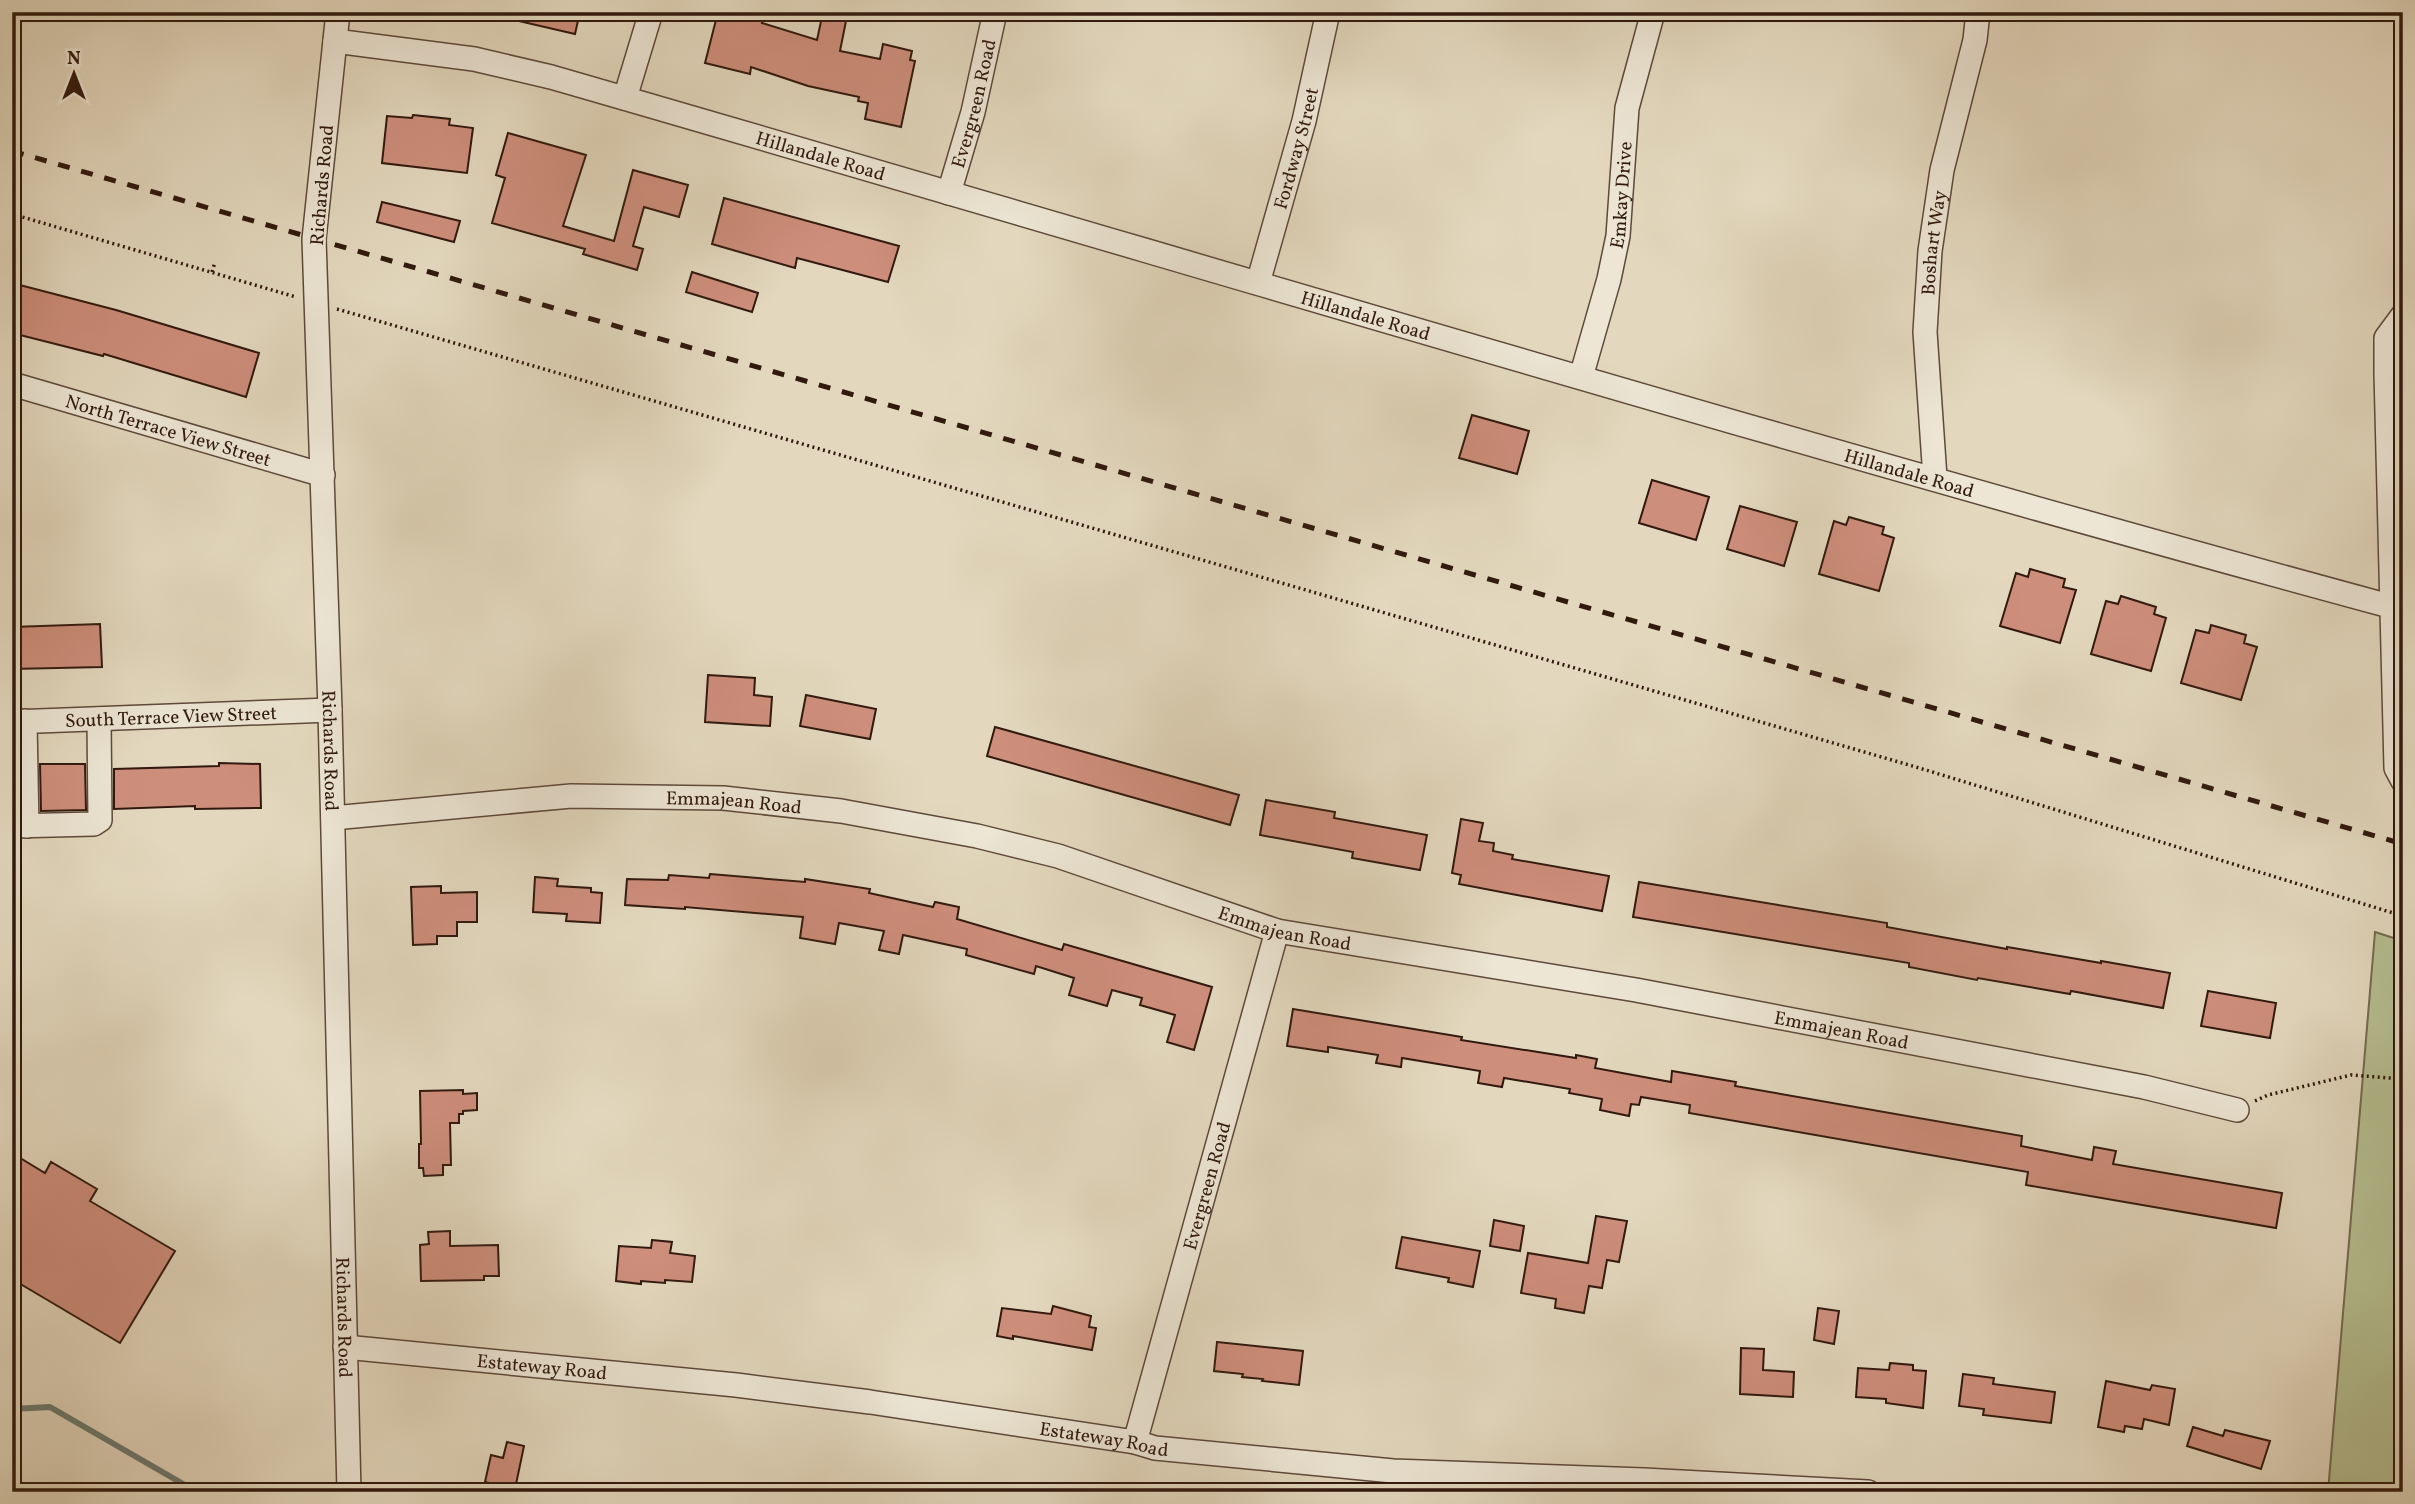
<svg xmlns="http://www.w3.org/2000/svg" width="2415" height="1504" font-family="Vollkorn,serif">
  <rect width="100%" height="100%" fill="#e3d8be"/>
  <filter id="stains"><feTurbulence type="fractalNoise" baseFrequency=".00286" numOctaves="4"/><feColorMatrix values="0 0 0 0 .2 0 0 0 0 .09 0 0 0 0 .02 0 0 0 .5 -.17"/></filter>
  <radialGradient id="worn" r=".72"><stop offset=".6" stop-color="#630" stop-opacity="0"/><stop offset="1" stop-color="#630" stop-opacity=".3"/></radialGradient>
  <!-- green -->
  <path fill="#b5be90" stroke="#736c4f" stroke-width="2" d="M2375 932 2403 941V1492H2328Z"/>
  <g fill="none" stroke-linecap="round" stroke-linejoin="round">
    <!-- stream -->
    <path stroke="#6d7a70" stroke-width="6" d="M12 1409 50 1407 197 1492"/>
  </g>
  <!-- building -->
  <path fill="#ce8e7c" stroke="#31190e" stroke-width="2" d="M510 12H580L575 34 510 19Z
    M718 12H740L764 18 762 23 817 40 823 12H828L847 16 840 51 880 59 883 44 912 51 910 60 915 61 901 127 865 119 868 103 858 101 859 97 808 86 751 67 750 74 705 63Z
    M413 115 450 119 449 125 473 128 467 173 382 163 387 116 412 118Z
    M508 133 586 155 563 226 614 241 633 170 688 185 679 217 644 207 633 246 643 249 637 270 583 254 585 249 492 223 505 178 496 175Z
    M724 198 899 246 888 282 797 258 795 268 712 244Z
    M382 202 460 221 454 242 377 222Z
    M692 272 758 293 752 312 686 292Z
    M12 283 116 310 259 353 246 397 104 354 103 356 12 333Z
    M1472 415 1529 431 1517 474 1459 458Z
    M1652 480 1709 497 1696 540 1639 523Z
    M1740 506 1797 522 1784 566 1727 549Z
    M1849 517 1884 527 1882 534 1894 538 1879 591 1819 574 1834 521 1846 525Z
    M2030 569 2065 579 2063 587 2076 590 2060 643 2000 626 2016 573 2028 577Z
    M2121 596 2156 607 2154 614 2166 618 2151 671 2091 654 2106 601 2118 604Z
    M100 624 102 667 12 669V627Z
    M2211 625 2246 635 2244 643 2257 647 2241 700 2181 683 2196 630 2209 633Z
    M708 675 755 678 754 695 772 697 770 726 705 722Z
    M806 695 876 709 870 739 800 726Z
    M995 727 1239 795 1230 825 987 756Z
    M219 763 260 764 261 808 195 809V806L114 809V769L219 766Z
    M40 764H85L86 810 41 811Z
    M1266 800 1335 812 1334 818 1427 835 1420 870 1352 858 1353 852 1260 835Z
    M1461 819 1483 823 1479 841 1494 843 1493 851 1513 855 1512 859 1609 876 1602 911 1459 884 1461 875 1452 873Z
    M710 874 805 882V879L870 889 869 893 933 907 935 902 959 907 957 919 1062 950 1064 944 1212 987 1194 1050 1167 1042 1175 1015 1140 1005 1142 998 1112 990 1107 1006 1069 995 1074 978 1036 966 1034 974 966 955 967 949 903 935 899 954 879 950 884 931 839 923 835 944 800 938 803 917 685 907V909L625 905 627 879 668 880 669 875 709 878Z
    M535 877 558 879 557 886 591 888V892L602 893 600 923 566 921 567 914 533 912Z
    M1639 882 1887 923V927L2007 949V947L2101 963V961L2170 973 2163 1008 2071 991 2070 994 1978 978 1977 980 1909 967V963L1633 917Z
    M441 886V893L477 892V922H457V936H437V944L413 945 411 887Z
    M2208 991 2276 1003 2270 1038 2201 1026Z
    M1293 1009 1462 1037 1461 1040 1576 1058V1055L1597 1059 1595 1068 1671 1082 1672 1071 1736 1082 1735 1086 2022 1136 2021 1146 2092 1160 2094 1147 2116 1151 2113 1164 2282 1193 2276 1228 2026 1185 2028 1172 1689 1113 1690 1105 1641 1097 1639 1105 1631 1104 1629 1116 1600 1110 1602 1099 1569 1093 1570 1089 1504 1078 1502 1087 1478 1083 1480 1071 1402 1058 1401 1067 1376 1063 1378 1055 1328 1047V1052L1287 1046Z
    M463 1090V1094L477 1093V1110L463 1111V1114H459V1123H450L451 1165H443V1175L424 1176 423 1168H419V1144H421L420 1091Z
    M12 1153 45 1173 51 1162 97 1189 90 1201 175 1251 120 1343 12 1279Z
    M1596 1216 1627 1221 1619 1262 1607 1260 1602 1288 1589 1286 1584 1313 1555 1308 1556 1299 1521 1293 1528 1253 1588 1263Z
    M1494 1220 1524 1226 1520 1251 1490 1246Z
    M450 1231V1246L498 1245 499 1276H484V1280L421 1281 420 1245 429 1244 428 1232Z
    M1402 1237 1480 1251 1473 1287 1448 1282 1449 1278 1396 1268Z
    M652 1240 672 1242 670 1253 695 1256 692 1282 665 1280V1283L641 1281V1284L616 1281 619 1246 651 1248Z
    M1053 1306 1091 1316 1089 1327 1096 1328 1092 1350 1013 1336V1339L997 1336 1002 1308 1051 1314Z
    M1818 1308 1839 1311 1834 1344 1814 1340Z
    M1217 1342 1303 1351 1299 1385 1262 1381 1263 1379 1242 1377 1243 1374 1214 1371Z
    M1741 1348 1764 1349 1763 1370 1794 1372 1793 1397 1740 1394Z
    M1890 1363 1913 1365V1370L1926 1371 1923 1408 1886 1403V1399L1856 1397 1858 1368 1889 1370Z
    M1963 1374 1994 1378 1993 1384 2055 1392 2051 1423 1983 1415 1984 1409 1959 1406Z
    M2106 1381 2150 1390 2152 1385 2175 1389 2169 1425 2144 1419 2142 1429 2125 1426 2124 1432 2098 1427Z
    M2193 1427 2223 1436 2225 1430 2270 1441 2261 1469 2187 1446Z
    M507 1442 524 1446 515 1489 485 1482 491 1455 503 1458Z"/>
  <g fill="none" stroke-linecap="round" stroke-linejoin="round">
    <!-- minor casing -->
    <g stroke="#5e493a" stroke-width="26">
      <g id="minor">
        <path id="s1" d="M338 12 314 239 330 710 349 1492"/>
        <path id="s2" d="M335 41 474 59 551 77C1165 254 1776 440 2393 607"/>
        <path d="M625 98 651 12"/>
        <path id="s3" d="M949 193 973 112 995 12"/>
        <path id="s4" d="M1258 283 1304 121 1328 12"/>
        <path d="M2403 315 2386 338V373L2396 768 2403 781"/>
        <path id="s5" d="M1581 377 1609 279 1618 236 1627 108 1653 12"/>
        <path id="s6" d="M12 384 323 475"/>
        <path id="s7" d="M1935 478 1925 332 1930 251 1942 170 1975 40 1978 12"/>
        <path d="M25 721 27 826"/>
        <path id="s8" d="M12 722 330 710"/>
        <path id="s9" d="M333 818 571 796 723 798 841 811 977 836 1058 856 1277 931 1636 990 2144 1087 2237 1110"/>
        <path d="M12 826 94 824 100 820 99 719"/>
        <path id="s10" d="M345 1347 736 1385 870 1402 1135 1442 1155 1448 1393 1471 1644 1480 1868 1492"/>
        <path id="s11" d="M1135 1442 1277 931"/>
      </g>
    </g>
    <!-- path -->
    <path stroke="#31190e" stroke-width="3.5" stroke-dasharray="2 3.5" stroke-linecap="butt" d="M12 214 296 297
      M212 272 215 262
      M337 309 1916 767 2403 916
      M2255 1101 2268 1095 2351 1075 2403 1079"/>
    <!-- minor -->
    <use href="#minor" stroke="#ede6d5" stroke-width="23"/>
    <!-- rail -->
    <path stroke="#31190e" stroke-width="5" stroke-dasharray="12 12" stroke-linecap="butt" d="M12 151 2403 844"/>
  </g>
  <g text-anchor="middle" stroke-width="5" stroke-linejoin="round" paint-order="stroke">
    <!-- street labels -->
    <g font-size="19" fill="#31190e" stroke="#ede6d5">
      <text dy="7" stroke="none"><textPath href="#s3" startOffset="93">Evergreen Road</textPath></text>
      <text dy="7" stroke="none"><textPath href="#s4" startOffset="140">Fordway Street</textPath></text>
      <text dy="7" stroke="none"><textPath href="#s2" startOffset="500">Hillandale Road</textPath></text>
      <text transform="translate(321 185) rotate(-85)" y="7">Richards Road</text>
      <text dy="7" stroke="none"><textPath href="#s5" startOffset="187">Emkay Drive</textPath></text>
      <text dy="7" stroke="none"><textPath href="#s7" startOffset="236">Boshart Way</textPath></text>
      <text dy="7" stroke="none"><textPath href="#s2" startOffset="1068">Hillandale Road</textPath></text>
      <text dy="7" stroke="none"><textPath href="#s6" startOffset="163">North Terrace View Street</textPath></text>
      <text dy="7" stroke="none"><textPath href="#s2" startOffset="1634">Hillandale Road</textPath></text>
      <text dy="7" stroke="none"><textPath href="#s8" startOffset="159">South Terrace View Street</textPath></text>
      <text dy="7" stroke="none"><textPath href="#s1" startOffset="740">Richards Road</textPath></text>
      <text dy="7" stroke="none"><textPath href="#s9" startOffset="402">Emmajean Road</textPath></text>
      <text dy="7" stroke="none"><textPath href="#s9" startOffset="970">Emmajean Road</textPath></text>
      <text dy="7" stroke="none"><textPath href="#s9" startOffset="1536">Emmajean Road</textPath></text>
      <text dy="7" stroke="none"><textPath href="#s11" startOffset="266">Evergreen Road</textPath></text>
      <text dy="7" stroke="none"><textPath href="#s1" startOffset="1307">Richards Road</textPath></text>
      <text dy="7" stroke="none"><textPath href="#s10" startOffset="198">Estateway Road</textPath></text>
      <text dy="7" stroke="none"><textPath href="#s10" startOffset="765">Estateway Road</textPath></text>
    </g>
  </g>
  <!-- margin -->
  <rect width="2415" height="1504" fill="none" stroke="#e3d8be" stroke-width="42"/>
  <rect x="14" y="14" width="2387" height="1476" fill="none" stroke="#31190e" stroke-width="3.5"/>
  <rect x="21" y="21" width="2373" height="1462" fill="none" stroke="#31190e" stroke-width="2"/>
  <!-- north arrow -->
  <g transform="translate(74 74)" stroke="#ede6d5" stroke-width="5" paint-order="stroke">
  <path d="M0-5L12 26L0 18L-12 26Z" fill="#31190e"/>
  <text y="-10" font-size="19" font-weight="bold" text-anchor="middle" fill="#31190e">N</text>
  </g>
  <rect width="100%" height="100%" filter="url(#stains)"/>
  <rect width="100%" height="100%" fill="url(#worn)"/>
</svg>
